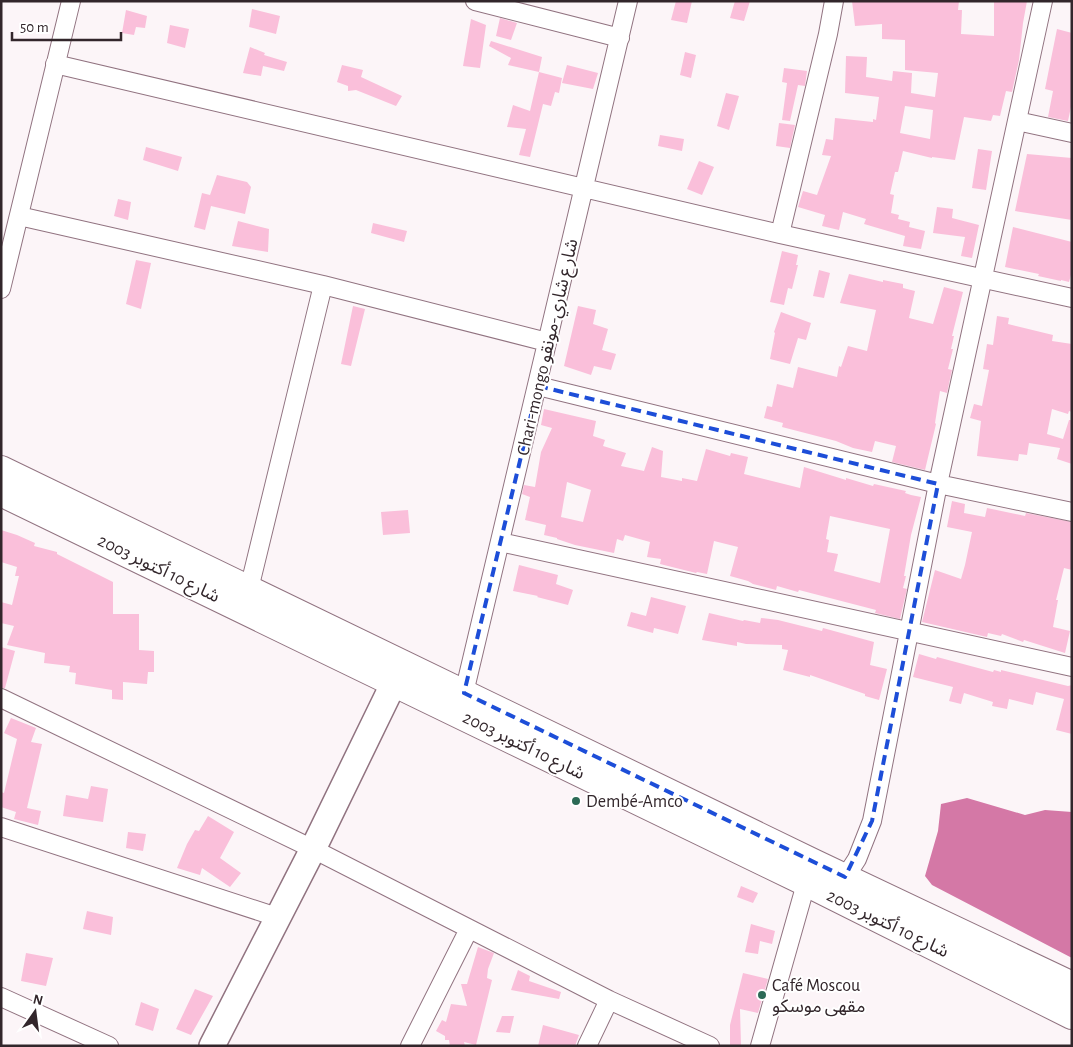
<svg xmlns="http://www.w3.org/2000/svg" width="1073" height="1047" font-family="'Alegreya Sans','Noto Sans Arabic',sans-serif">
  <rect width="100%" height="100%" fill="#fcf5f8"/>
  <!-- water -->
  <path fill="#d478a6" d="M967 798 1025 815 1045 810 1072 812V958L932 885 925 876 938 831 941 804Z"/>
  <!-- building -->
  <path fill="#fabfda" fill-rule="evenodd" d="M676 1H692L687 23 671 20Z
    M735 1H750L744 21 730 18Z
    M852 1H959L958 10H962L961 34 994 36V1H1027L1023 23 1019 60 1012 92 1006 91 1000 116 993 115 991 121 964 117 955 160 932 157V158L903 151 898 172H895L890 194 894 195 891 213 899 215 898 219 910 222 909 227 925 231 921 249 903 246 905 236 864 224 866 219 843 212 839 230 822 226 825 215 798 207 803 191 817 195 831 156 822 155 826 139 833 140 835 118 873 122V119L876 120 879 97 845 93 846 56 867 57 866 77 892 81 893 71 912 73 911 93 935 97 938 73 905 70V40L882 39V24L855 26ZM905 106 933 110 930 139 900 133Z
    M252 9 280 16 276 34 249 27Z
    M126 10 147 16 145 28 136 27 134 35 122 33Z
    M500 18 517 23 511 40 496 36Z
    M471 19 486 25 480 68 463 66Z
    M170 25 189 29 185 48 167 43Z
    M1057 29 1072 33V102L1068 121 1048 117 1053 91 1045 89Z
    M491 41 542 57 539 72 508 65 511 58 489 46Z
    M250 47 265 53 264 55 287 62 284 71 263 66 261 76 243 73Z
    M685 52 696 55 691 78 680 75Z
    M342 65 363 70 361 77 402 96 396 106 356 90 348 91V86L337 82Z
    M567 65 598 73 593 89 562 83Z
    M784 68 807 71 805 86 798 85 790 121 782 120 787 83 782 82Z
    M539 72 562 78 559 93 555 92 551 106 543 104 530 157 519 155 526 129 507 127 513 105 530 111Z
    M726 93 739 96 729 130 717 126Z
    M779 123 795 125 790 148 776 146Z
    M660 135 684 139 682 151 658 146Z
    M146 147 182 157 178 171 143 160Z
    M978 149 992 151 986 190 972 188Z
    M1027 154 1072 158V220L1015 211Z
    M699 161 714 167 702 195 687 189Z
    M217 175 247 182 251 187 245 214 211 206 205 230 194 227 202 193 210 195Z
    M118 199 131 202 128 220 114 216Z
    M937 207 953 209 952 218 979 225 972 258 961 256 965 237 933 233Z
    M238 221 269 229 268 252 232 246Z
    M373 223 407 231 404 242 371 233Z
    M1013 227 1072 242V271L1069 282 1061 280V281L1038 276 1039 274 1005 267Z
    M782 251 798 255 796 265H798L792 289 788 288 784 305 770 302Z
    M136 260 151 263 141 309 126 304Z
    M819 270 830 273 824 298 813 296Z
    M849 274 883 282V280L903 284V288L915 291 909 318 933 324 944 287 963 292 952 336H954L951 349H953L948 369 952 370 947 393 940 391 935 423 936 424 925 470 892 462 896 446 875 441 872 452 853 448 836 441 782 427 783 423 764 418 767 406 772 407 777 384 793 388 798 367 837 377 839 366 841 367 848 346 867 351 876 310 840 303Z
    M353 306 365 309 351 366 341 364Z
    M578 306 596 310 593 324 608 329 602 350 616 354 611 370 594 366 591 375 564 366Z
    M781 312 811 323 806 340 798 338 790 364 770 359 775 333 774 332Z
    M997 316 1009 318 1008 324 1053 335 1052 341 1072 344V412L1069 411 1068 414 1052 409 1047 434 1063 439 1069 420H1072V464L1057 459 1060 448 1029 443 1027 455 1019 454 1018 461 977 456 981 421 970 418 974 404 982 406 989 370 983 369 987 344 993 345Z
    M544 409 596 421 593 436 605 440 603 446 626 453 621 466 644 471 652 447 663 451 661 477 682 481V478L697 481 706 449 730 456 731 453 748 457 744 474 800 488 804 467 846 480V478L873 486 874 484 906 491 905 493 911 495 921 497 911 535 904 576H906L903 588 907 589 900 619 875 613 876 610 799 590 798 592 777 586 776 590 753 584 748 581 730 576 738 547 714 541 707 574 697 572 696 573 660 564 661 559 647 557 650 542 625 535 623 541 617 539 614 553 575 545 557 539V538L544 535 546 525 525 520 530 497 522 494 524 485 535 487 541 452 552 428 541 425ZM567 482 591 490 583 522 561 517ZM830 516 890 529 880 583 834 571 838 554 827 552 829 540 826 539Z
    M952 501 965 504 964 513 985 517 987 508 1025 516 1026 513 1072 522V570L1064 568 1056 600H1058L1053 627 1070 631 1065 653 1024 640 1023 642 1002 634 1001 636 988 633 987 637 922 622 935 570 961 579 965 565 972 532 947 527Z
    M408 510 410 533 383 535 381 512Z
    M1 530 17 535 35 543 34 546 57 552V554L113 582V614H139V650L154 651V672H148L147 684 123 682V700L112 699V690L75 684 76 673 69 672 70 666 44 663 45 653 7 645 14 626 1 623V602L12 605 19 576H15L17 567 1 562Z
    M519 565 558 575 556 584 573 590 568 605 537 597 538 596 513 591Z
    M651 597 686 606 678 634 654 628 653 633 627 626 631 612 646 616Z
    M709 613 743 621 744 620 760 623 761 618 778 620 822 631 823 628 874 642 870 665 887 669 879 700 865 696V694L810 675V677L783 670 788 650 782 649V645L746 644 737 642V646L702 640Z
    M1 647 15 651 5 688H1Z
    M919 654 936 659 937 657 993 672 994 670 1001 672V670L1068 686 1072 685V734L1056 730 1064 699 1036 692 1033 705 1009 699 1007 709 992 706 993 702 964 693 961 704 949 701 953 687 913 677Z
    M11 718 36 728 31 742 42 744 27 808 41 811 38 825 14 819 16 812 1 807V792L4 793 17 739 4 733Z
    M91 786 108 789 103 822 63 816 66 795 88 799Z
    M208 816 234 832 220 858 241 873 230 887 202 868 200 875 177 868 187 844 195 830 199 831Z
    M128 832 146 834 143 851 126 848Z
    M741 886 758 893 753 903 737 897Z
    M87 911 113 917 111 935 83 929Z
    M751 924 775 931 772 944 760 941 758 954 745 952Z
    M478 947 494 953 488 969 487 978 492 980 476 1045 464 1042 465 1046H450L449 1040H445V1036L436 1031 442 1020 446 1022 451 1004 467 1006 461 984H467Z
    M26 953 53 958 46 986 21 981Z
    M518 970 530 976 529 981 561 992 559 999 511 990Z
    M743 973 768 979 758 1013 740 1009 741 1046H730V1025Z
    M195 989 213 996 191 1035 176 1029Z
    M141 1002 159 1009 153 1031 135 1025Z
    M502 1016H514L510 1033 496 1032Z
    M543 1025 579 1035 575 1046H538Z"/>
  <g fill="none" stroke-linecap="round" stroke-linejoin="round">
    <!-- street casing -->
    <g stroke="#917380" stroke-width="20">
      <path id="street" d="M475 1 620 38
        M55 64 780 234 1072 298
        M1017 121 1072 133
        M19 216 323 285 547 342
        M780 234 828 34 834 1
        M1 289 71 1
        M538 386 938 484 1072 512
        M500 542 1072 667
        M249 589 323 285
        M464 693 628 1
        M1 698 313 849 609 1000 710 1046
        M1 827 277 917
        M840 885 857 859 872 821 938 484 1043 1
        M1 997 109 1046
        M410 1046 469 929
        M587 1046 609 1000
        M760 1046 809 873"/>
    </g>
    <!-- secondary casing -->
    <g stroke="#917380" stroke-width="28">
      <path id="secondary" d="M212 1046 313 849 403 664"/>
    </g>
    <!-- highway casing -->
    <g stroke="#917380" stroke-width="30">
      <path id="highway" d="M1 470 813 863 1072 986
        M1 492 806 882 1072 1015"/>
    </g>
    <!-- street -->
    <use href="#street" stroke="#fff" stroke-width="18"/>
    <!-- secondary -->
    <use href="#secondary" stroke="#fff" stroke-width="25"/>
    <!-- highway -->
    <use href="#highway" stroke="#fff" stroke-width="28"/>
  </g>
  <!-- marked area -->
  <path fill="none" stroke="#1d4ed8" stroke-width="4" stroke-dasharray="10 6" stroke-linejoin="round" d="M538 386 938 484 872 821 845 877 464 693Z"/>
  <!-- markers -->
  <g fill="#2c6a56" stroke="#fff" stroke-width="2">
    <circle cx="576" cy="801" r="5"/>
    <circle cx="762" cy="995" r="5"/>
  </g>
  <g text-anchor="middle" stroke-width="4" stroke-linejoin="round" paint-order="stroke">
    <!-- street labels -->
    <g font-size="18" fill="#32262b" stroke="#fff">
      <text transform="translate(547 347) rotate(-77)" y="6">Chari-mongo شار ع شاري-مونقو</text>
      <text transform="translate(159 568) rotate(26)" y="6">شارع 10 أكتوبر 2003</text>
      <text transform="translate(524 745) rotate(26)" y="6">شارع 10 أكتوبر 2003</text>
      <text transform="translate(888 923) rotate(26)" y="6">شارع 10 أكتوبر 2003</text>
    </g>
    <!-- poi labels -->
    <g font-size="18" fill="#32262b" stroke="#fff" text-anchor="start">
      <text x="586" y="807">Dembé-Amco</text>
      <text x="772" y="991">Café Moscou<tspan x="772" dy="21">مقهى موسكو</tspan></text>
    </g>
  </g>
  <!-- border -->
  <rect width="1073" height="1047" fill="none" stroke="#32262b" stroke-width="5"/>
  <!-- north arrow -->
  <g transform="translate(35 1012) rotate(14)" stroke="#ffffff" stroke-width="4" paint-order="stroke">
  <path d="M0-4L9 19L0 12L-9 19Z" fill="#32262b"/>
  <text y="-8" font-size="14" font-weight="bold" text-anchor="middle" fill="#32262b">N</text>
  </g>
  <!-- scale -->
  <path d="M12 32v8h109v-8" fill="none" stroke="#32262b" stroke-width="2.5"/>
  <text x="20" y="32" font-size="15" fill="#32262b" stroke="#ffffff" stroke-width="4" paint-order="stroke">50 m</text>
</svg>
